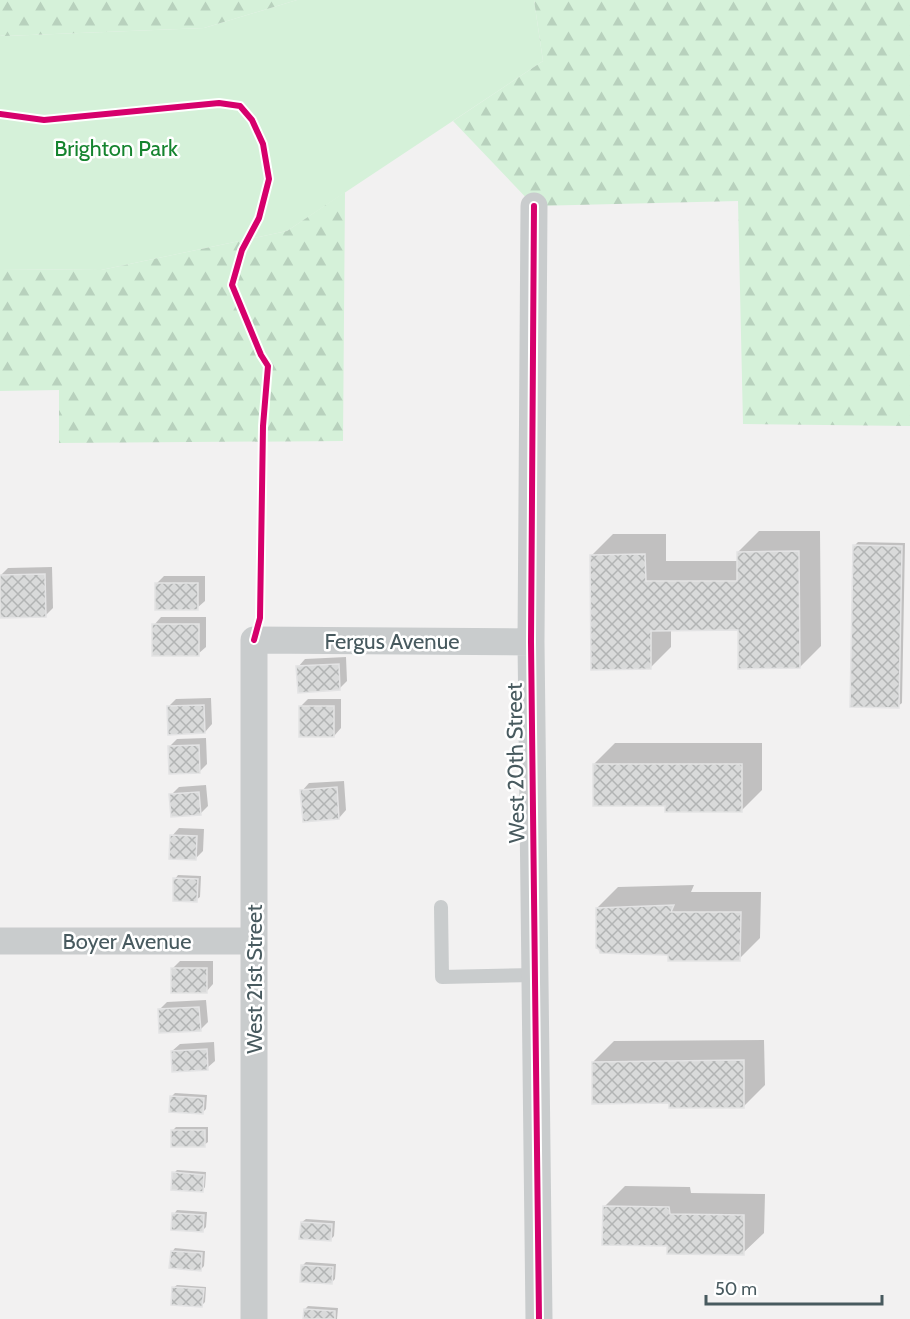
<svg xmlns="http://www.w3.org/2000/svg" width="910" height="1319" font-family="Cabin,sans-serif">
  <defs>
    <pattern id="forest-firs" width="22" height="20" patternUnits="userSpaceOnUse" patternTransform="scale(1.5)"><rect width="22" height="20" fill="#d5f1d9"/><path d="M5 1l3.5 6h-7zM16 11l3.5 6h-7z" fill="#b8d1bd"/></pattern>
    <pattern id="building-cross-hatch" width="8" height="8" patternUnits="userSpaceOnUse" patternTransform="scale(1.5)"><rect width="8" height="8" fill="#d9dada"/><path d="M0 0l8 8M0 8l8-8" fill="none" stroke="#b2b4b4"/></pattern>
  </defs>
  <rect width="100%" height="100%" fill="#f2f1f1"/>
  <!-- green -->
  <path fill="#d5f1d9" d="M297 0H534L543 61 287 231 101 270 0 269V35L5 36 204 28Z"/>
  <!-- forest -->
  <path fill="url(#forest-firs)" d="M0 0H297L204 28 5 36 0 35Z
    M534 0H910V426L743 424 738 201 534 206 453 121 543 61Z
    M345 192 343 441 59 443V390L0 391V269L101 270 287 231Z"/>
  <!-- shadow -->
  <path fill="#0003" d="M759 531H820L821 646 800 667 739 629H671V647L650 668 592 555 613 534H666V561H739L738 552Z
    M858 542 905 543 902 703 898 706 855 545Z
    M52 567 53 608 45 616 0 576 8 568Z
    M164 576H205V601L197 608 157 583Z
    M161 617H206V647L198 654 154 625Z
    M346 657 347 681 339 689 298 667 305 659Z
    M211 698 212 724 205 732 168 707 176 699Z
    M308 699H341V728L334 736 300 707Z
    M206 738 207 764 200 771 169 747 177 739Z
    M615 743H762V790L741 811 666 804 594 764Z
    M344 781 346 810 339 818 302 791 309 783Z
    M206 785 208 806 201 813 171 795 179 787Z
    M179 828 204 829 203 851 196 858 172 836Z
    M178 875 201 876 200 897 196 900 175 879Z
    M694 885 691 892H761L760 938 739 959 670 953 597 908 618 887Z
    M180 961H213V984L206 992 172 969Z
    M206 1000 208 1022 200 1030 159 1010 167 1002Z
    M764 1040 765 1085 744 1106 670 1101 593 1062 614 1041Z
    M214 1042 215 1061 207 1068 172 1051 180 1044Z
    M175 1093 207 1095 206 1109 202 1113 171 1097Z
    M176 1127H208V1142L204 1145 173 1130Z
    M177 1170 206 1172 205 1187 202 1191 174 1173Z
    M625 1186 690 1187 691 1193 765 1194 764 1233 743 1253 668 1245 604 1207Z
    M177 1210 207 1212 206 1227 202 1231 174 1214Z
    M306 1219 335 1221 334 1236 331 1239 302 1222Z
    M175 1248 205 1251 204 1266 201 1269 172 1252Z
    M306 1262 336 1264 335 1279 331 1283 303 1265Z
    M177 1285 206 1287 205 1302 202 1305 173 1288Z
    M308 1306 338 1308 337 1319H304L305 1309Z"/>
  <!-- building -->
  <path fill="url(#building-cross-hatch)" stroke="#e3e3e4" stroke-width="1.5" d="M853 545 902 546 899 708 850 707Z
    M799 551 800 668 738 669V630L651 631V669L591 670 590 555 645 554 646 581H737V552Z
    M45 574 46 617 0 618V575Z
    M155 583H198V610H155Z
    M152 624H199V656H152Z
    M339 664 340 690 298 693 296 666Z
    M204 705 205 733 168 735 167 706Z
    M299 706H334V737H299Z
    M199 745 200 773 169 774 168 746Z
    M593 764H742V812H665V806H593Z
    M337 787 339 819 303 822 300 790Z
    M199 792 201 815 171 817 169 794Z
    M170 835 197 836 196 860 169 859Z
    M173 878 198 879 197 902 173 901Z
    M674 905 671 912H741L740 961H668V955L600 953 599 949 596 948V908Z
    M171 968H207V993H171Z
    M199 1007 201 1031 159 1033 158 1009Z
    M207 1049 208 1070 172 1072 171 1051Z
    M744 1060V1108H669V1103L592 1104V1062Z
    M170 1096 204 1098 203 1114 169 1112Z
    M171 1130H205V1147H171Z
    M172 1172 204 1175 203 1192 171 1190Z
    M603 1206 669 1207 670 1214 744 1215V1255L667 1254V1246L602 1245Z
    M172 1213 204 1215 203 1232 171 1230Z
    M301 1222 332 1224 331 1241 299 1239Z
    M171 1251 202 1253 201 1271 169 1268Z
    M301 1265 333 1267 332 1284 300 1282Z
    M172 1287 204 1289 202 1307 171 1305Z
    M304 1309 335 1311V1319H303Z"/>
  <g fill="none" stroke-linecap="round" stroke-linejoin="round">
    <!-- service -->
    <path stroke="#c9cccd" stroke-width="14" d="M441 907 442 977 535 975"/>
    <!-- minor -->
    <path stroke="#c9cccd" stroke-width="27" d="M534 206 531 642 539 1319
      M0 941H254
      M254 1319V640L531 642"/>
    <!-- cycleway casing -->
    <g stroke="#fff" stroke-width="10">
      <path id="cycleway" d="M0 114 44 120 219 103 240 106 252 120 263 144 269 179 259 218 242 250 232 285 261 355 268 366 263 426 260 618 254 640
        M534 206 531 642 539 1319"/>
    </g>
    <!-- cycleway -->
    <use href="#cycleway" stroke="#d6006c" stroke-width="6"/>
  </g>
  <g text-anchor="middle" stroke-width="5" stroke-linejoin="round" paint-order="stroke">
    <!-- park labels -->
    <g font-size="22" fill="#15842f" stroke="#fff">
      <text x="116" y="156">Brighton Park</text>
    </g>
    <!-- street labels -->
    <g font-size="22" fill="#485a5f" stroke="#fff">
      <text x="392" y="649">Fergus Avenue</text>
      <text transform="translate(515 763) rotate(-91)" y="8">West 20th Street</text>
      <text x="127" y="949">Boyer Avenue</text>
      <text transform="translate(254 979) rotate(-90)" y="8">West 21st Street</text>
    </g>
  </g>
  <!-- scale -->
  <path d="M706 1295v9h176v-9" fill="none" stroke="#485a5f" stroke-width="3"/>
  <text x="715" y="1295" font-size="18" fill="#485a5f" stroke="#ffffff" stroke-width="4.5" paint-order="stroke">50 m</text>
</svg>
